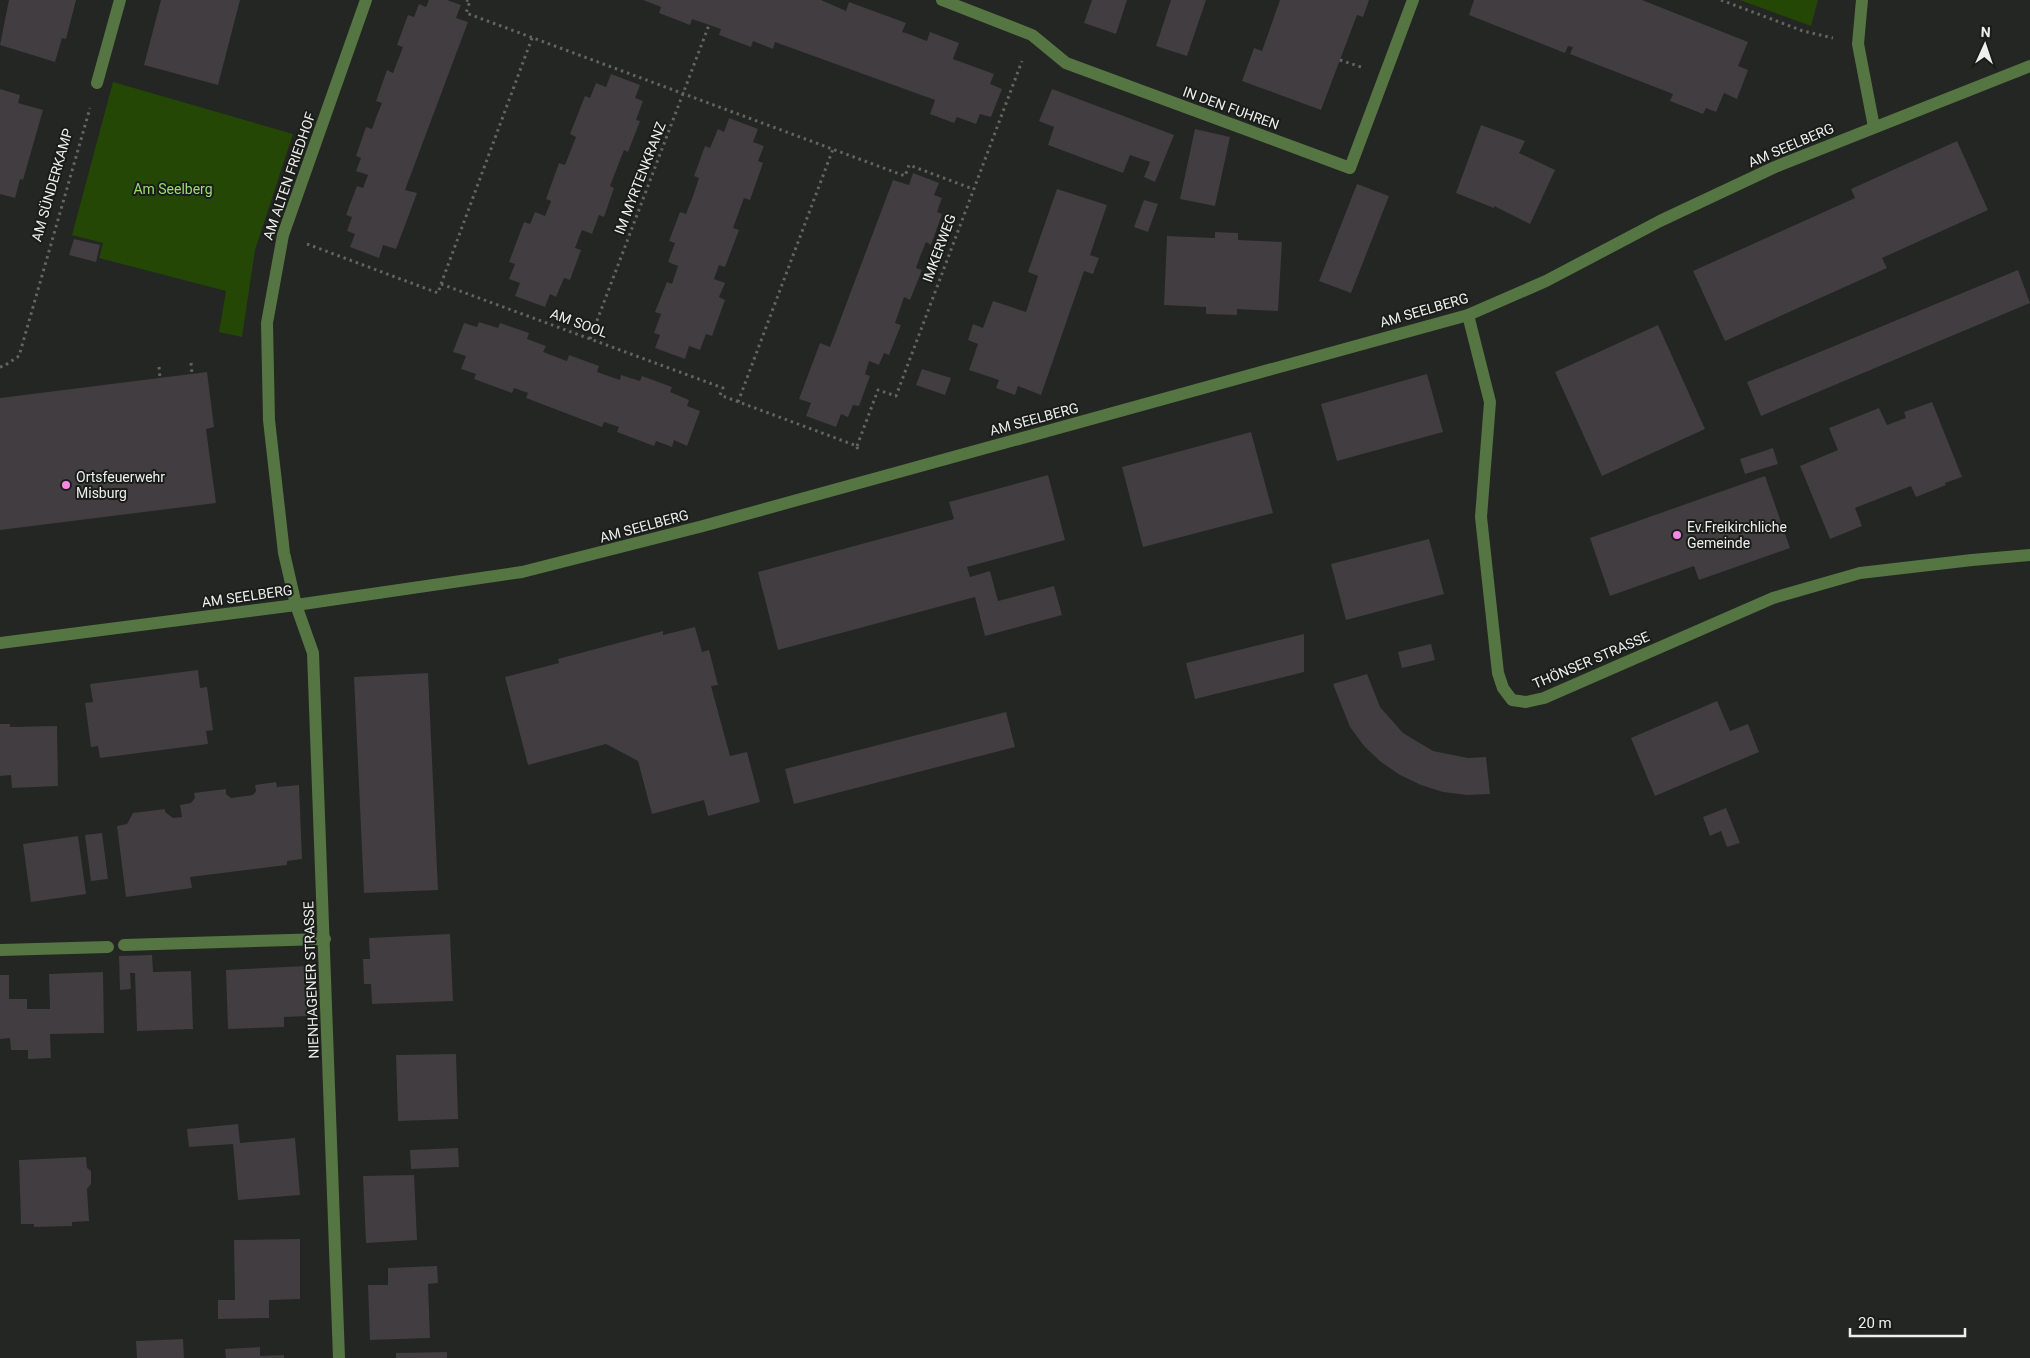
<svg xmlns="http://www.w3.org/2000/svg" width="2030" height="1358" font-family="Roboto,sans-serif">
  <rect width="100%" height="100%" fill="#232622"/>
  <!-- green -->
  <path fill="#244706" d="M1740 0H1818L1811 26Z
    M113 82 293 134 255 250 242 337 219 332 226 291 99 258 103 243 72 235Z"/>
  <!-- building -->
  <path fill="#413d40" d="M9 0H76L66 39 62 38 55 62 0 45Z
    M161 0H240L218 85 144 65Z
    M429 0H447L461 5 456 18 468 22 405 190 417 193 407 220 396 249 383 245 379 258 350 247 355 234 347 231 352 217 346 215 357 186 363 188 368 175 356 171 361 158 356 156 366 127 372 129 377 115 382 103 376 101 387 70 393 73 403 47 397 45 408 15 414 17 419 4 426 7Z
    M643 0H821L846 11 849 2 906 23 902 32 906 33 927 41 930 32 959 43 953 59 994 74 990 84 1002 89 991 117 980 114 976 124 957 117 954 123 930 114 935 100 775 42 773 49 753 41 751 47 719 35 721 29 692 19 690 25 659 13 661 7Z
    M1092 0H1127L1116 34 1084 23Z
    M1171 0H1206L1187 56 1156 46Z
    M1280 0H1369L1363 17 1357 15 1321 110 1242 81 1254 48 1262 51Z
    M1474 0H1642L1748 42 1738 66 1748 70 1737 99 1724 93 1716 112 1706 108 1703 114 1670 101 1673 94 1570 54 1573 47 1568 46 1565 53 1469 15Z
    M611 74 640 85 635 98 643 101 636 120 640 121 628 152 624 150 610 186 614 188 604 217 599 215 592 234 582 230 575 248 581 250 570 280 564 278 556 297 550 294 545 307 515 296 520 283 509 279 515 264 509 262 524 222 530 224 535 212 545 216 551 201 546 199 559 163 565 165 576 137 570 134 585 96 590 98 596 83 606 87Z
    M0 89 20 95 18 103 43 110 23 180 20 179 15 198 0 194Z
    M1052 89 1174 135 1155 182 1144 177 1150 162 1130 155 1123 173 1048 145 1054 127 1039 121Z
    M729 118 758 129 753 142 764 146 758 161 763 163 750 200 744 198 733 228 739 230 725 267 719 265 714 279 725 283 719 297 725 300 712 336 706 334 700 350 689 346 685 359 655 348 660 335 654 333 661 314 655 312 667 282 672 284 678 266 668 262 675 243 669 241 680 212 686 214 693 196 699 178 694 176 705 146 710 148 718 129 724 132Z
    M1481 125 1525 141 1519 153 1555 170 1530 224 1494 206V208L1456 193Z
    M1195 129 1230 137 1215 206 1180 199Z
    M1957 141 1988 210 1882 258 1887 268 1725 341 1693 271 1855 198 1851 189Z
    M913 173 939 183 934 195 942 198 937 212 942 214 931 245 926 242 921 254 916 268 922 270 910 300 904 297 900 309 895 323 901 325 889 355 884 353 879 365 869 361 865 374 870 376 859 406 853 405 848 417 841 414 836 427 806 416 811 403 799 399 820 343 830 347 893 180 909 185Z
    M1357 184 1389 196 1351 293 1319 281Z
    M1057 189 1107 205 1090 255 1099 258 1093 274 1084 271 1041 395 1018 386 1015 395 996 388 999 380 969 370 978 344 968 340 973 324 983 328 993 301 1026 312 1038 276 1028 272Z
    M1144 200 1158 204 1148 232 1134 227Z
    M1215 232 1238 233V240L1282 242 1278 311 1237 309V315L1206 314V307L1164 305 1167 236 1215 238Z
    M74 239 100 245 96 262 69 255Z
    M2018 270 2030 303 1761 416 1747 382Z
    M479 322 498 328 500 323 529 333 527 339 546 346 543 352 567 361 569 355 599 366 597 372 620 380 621 375 640 381 642 376 672 387 670 392 689 400 687 406 700 411 687 446 674 440 672 447 656 441 654 446 617 432 619 427 604 422 602 427 526 398 528 393 514 388 512 393 474 379 476 374 461 369 466 356 453 352 464 323 477 327Z
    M1658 325 1705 429 1602 476 1555 372Z
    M922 369 951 378 945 395 916 385Z
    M207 372 214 427 206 429 216 503 0 530V398Z
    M1427 374 1443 432 1337 461 1321 404Z
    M1932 402 1962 477 1945 483 1946 485 1916 497 1911 486 1855 508 1862 526 1830 539 1800 466 1838 450 1829 428 1879 408 1887 425 1906 418 1904 412Z
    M1251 432 1273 513 1143 547 1122 467Z
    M1773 448 1778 464 1745 474 1740 459Z
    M1048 475 1065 540 967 567 970 577 990 571 998 601 1054 586 1062 615 985 636 975 597 778 650 758 572 954 519 949 502Z
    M1765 476 1790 548 1699 580 1694 566 1610 596 1590 538Z
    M1429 539 1444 594 1346 620 1331 564Z
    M695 627 702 652 709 650 718 685 711 686 730 756 747 752 760 802 708 816 704 800 652 814 638 761 606 744 528 765 505 677 559 663 558 659 663 631V635Z
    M1304 634V672L1195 699 1186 663Z
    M1431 644 1435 660 1402 668 1398 652Z
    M198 670 200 688 207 687 210 709 213 730 206 731 208 744 100 758 98 746 91 747 85 703 93 702 90 684Z
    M428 673 438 890 364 893 354 677Z
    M1367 674 1380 707 1403 733 1433 751 1468 758 1486 757 1490 794 1467 795 1443 792 1421 785 1400 775 1381 762 1364 746 1350 727 1333 684Z
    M1717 701 1730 731 1748 724 1759 752 1655 796 1631 738Z
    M1006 712 1015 747 794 804 785 769Z
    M0 724H10V727L57 726 58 786 12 788 11 775 0 776Z
    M276 782 277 787 299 785 302 859 287 861V865L190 877 192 888 126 897 117 826 127 824 133 813 165 809V812L173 818 182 817 180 805 191 803 195 798 194 793 226 789V794L231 798 253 795 256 791 255 785Z
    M1726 808 1740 843 1727 847 1721 831 1710 836 1703 817Z
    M102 833 108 879 91 881 85 835Z
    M78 836 86 894 31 902 23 844Z
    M450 934 453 1001 372 1004 371 984H364L363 959H370L369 938Z
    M152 955 153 972 191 971 193 1029 137 1031 135 973H130L131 989 120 990 119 956Z
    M306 966 307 1016 284 1017V1027L228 1029 226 970Z
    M103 972 104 1033 50 1034 51 1058 28 1059V1050H11L10 1038 0 1039V975H9V999H27V1009H50L49 974Z
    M456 1054 458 1119 398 1121 396 1055Z
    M238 1124 240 1143 295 1138 300 1195 238 1200 233 1144 189 1147 187 1129Z
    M458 1148 459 1167 411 1169 410 1150Z
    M86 1157 87 1168 91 1171V1184L87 1189 89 1221 72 1222V1226L34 1227V1224H21L19 1160Z
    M414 1175 417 1240 366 1243 363 1176Z
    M300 1239V1299L269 1300V1318L218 1319V1300H235L234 1240Z
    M437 1266 438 1283 428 1284 430 1338 370 1340 368 1285H388V1268Z
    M183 1339 184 1358H137L136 1341Z
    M260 1347V1356L284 1355V1358H226L225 1349Z
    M447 1352V1358H396V1353Z"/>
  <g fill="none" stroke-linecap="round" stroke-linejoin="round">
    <!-- path -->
    <path stroke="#626561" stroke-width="3" stroke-dasharray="2.5 4" stroke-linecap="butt" d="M466 0 470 1 466 13 905 176 909 165 973 189
      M1721 0 1803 31 1833 38
      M1340 60 1361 67
      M307 244 438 293 441 284 723 388 720 395 857 446 858 453
      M441 284 532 38
      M590 339 709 25
      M191 363 192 374
      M0 367 4 366 19 356 90 108
      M159 367 160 378
      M738 402 833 149
      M857 446 878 390 896 396 1022 61"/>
    <!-- service -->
    <path stroke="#557542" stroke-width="12" d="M124 945 325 939
      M0 950 108 947"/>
    <!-- minor -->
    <path stroke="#557542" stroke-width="12" d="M942 0 1032 35 1066 63 1350 168 1413 0
      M1862 0 1858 44 1874 127
      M97 83 120 0
      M1468 315 1490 402 1481 517 1498 673 1503 688 1512 700 1526 702 1544 698 1773 598 1860 573 1972 560 2030 555
      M339 1358 313 653 296 605 284 553 269 420 267 323 283 235 366 0"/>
    <!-- tertiary -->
    <path stroke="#557542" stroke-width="12" d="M0 643 296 605 522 572 703 526 1468 315 1546 281 1660 221 1775 167 2030 66"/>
  </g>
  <!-- markers -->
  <g fill="#fa87e6" stroke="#1a1c19" stroke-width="2">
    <circle cx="66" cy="485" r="5"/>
    <circle cx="1677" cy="535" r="5"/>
  </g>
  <g text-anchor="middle" stroke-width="4" stroke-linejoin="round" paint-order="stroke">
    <!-- street labels -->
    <g font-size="14" fill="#edefed" stroke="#1a1c19">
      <text transform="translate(1231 108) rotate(20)" y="5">IN DEN FUHREN</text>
      <text transform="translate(1791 145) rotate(-23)" y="5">AM SEELBERG</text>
      <text transform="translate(289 176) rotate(-71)" y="5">AM ALTEN FRIEDHOF</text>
      <text transform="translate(640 178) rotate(-69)" y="5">IM MYRTENKRANZ</text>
      <text transform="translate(52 185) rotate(-74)" y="5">AM SÜNDERKAMP</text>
      <text transform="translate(939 248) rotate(-70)" y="5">IMKERWEG</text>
      <text transform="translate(1424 310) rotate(-16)" y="5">AM SEELBERG</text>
      <text transform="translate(579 323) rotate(20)" y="5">AM SOOL</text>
      <text transform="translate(1034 419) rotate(-15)" y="5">AM SEELBERG</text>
      <text transform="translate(644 526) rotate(-15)" y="5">AM SEELBERG</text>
      <text transform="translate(247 596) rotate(-8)" y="5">AM SEELBERG</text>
      <text transform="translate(1591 660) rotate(-23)" y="5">THÖNSER STRASSE</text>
      <text transform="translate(311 980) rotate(-92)" y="5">NIENHAGENER STRASSE</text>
    </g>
    <!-- park labels -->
    <g font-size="14" fill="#9adc70" stroke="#1a1c19">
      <text x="173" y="194">Am Seelberg</text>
    </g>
    <!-- poi labels -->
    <g font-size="14" fill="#edefed" stroke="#1a1c19" text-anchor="start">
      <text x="76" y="482">Ortsfeuerwehr<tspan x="76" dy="16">Misburg</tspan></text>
      <text x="1687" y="532">Ev.Freikirchliche<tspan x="1687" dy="16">Gemeinde</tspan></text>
    </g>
  </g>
  <!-- north arrow -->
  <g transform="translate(1985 45) rotate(3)" stroke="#1a1c19" stroke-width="4" paint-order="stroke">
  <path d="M0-4L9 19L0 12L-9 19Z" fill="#edefed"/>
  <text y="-8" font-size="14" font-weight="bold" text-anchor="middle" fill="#edefed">N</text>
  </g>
  <!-- scale -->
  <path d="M1850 1328v8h115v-8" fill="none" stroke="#edefed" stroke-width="2.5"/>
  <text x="1858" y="1328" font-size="15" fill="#edefed" stroke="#1a1c19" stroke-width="4" paint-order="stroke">20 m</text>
</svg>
